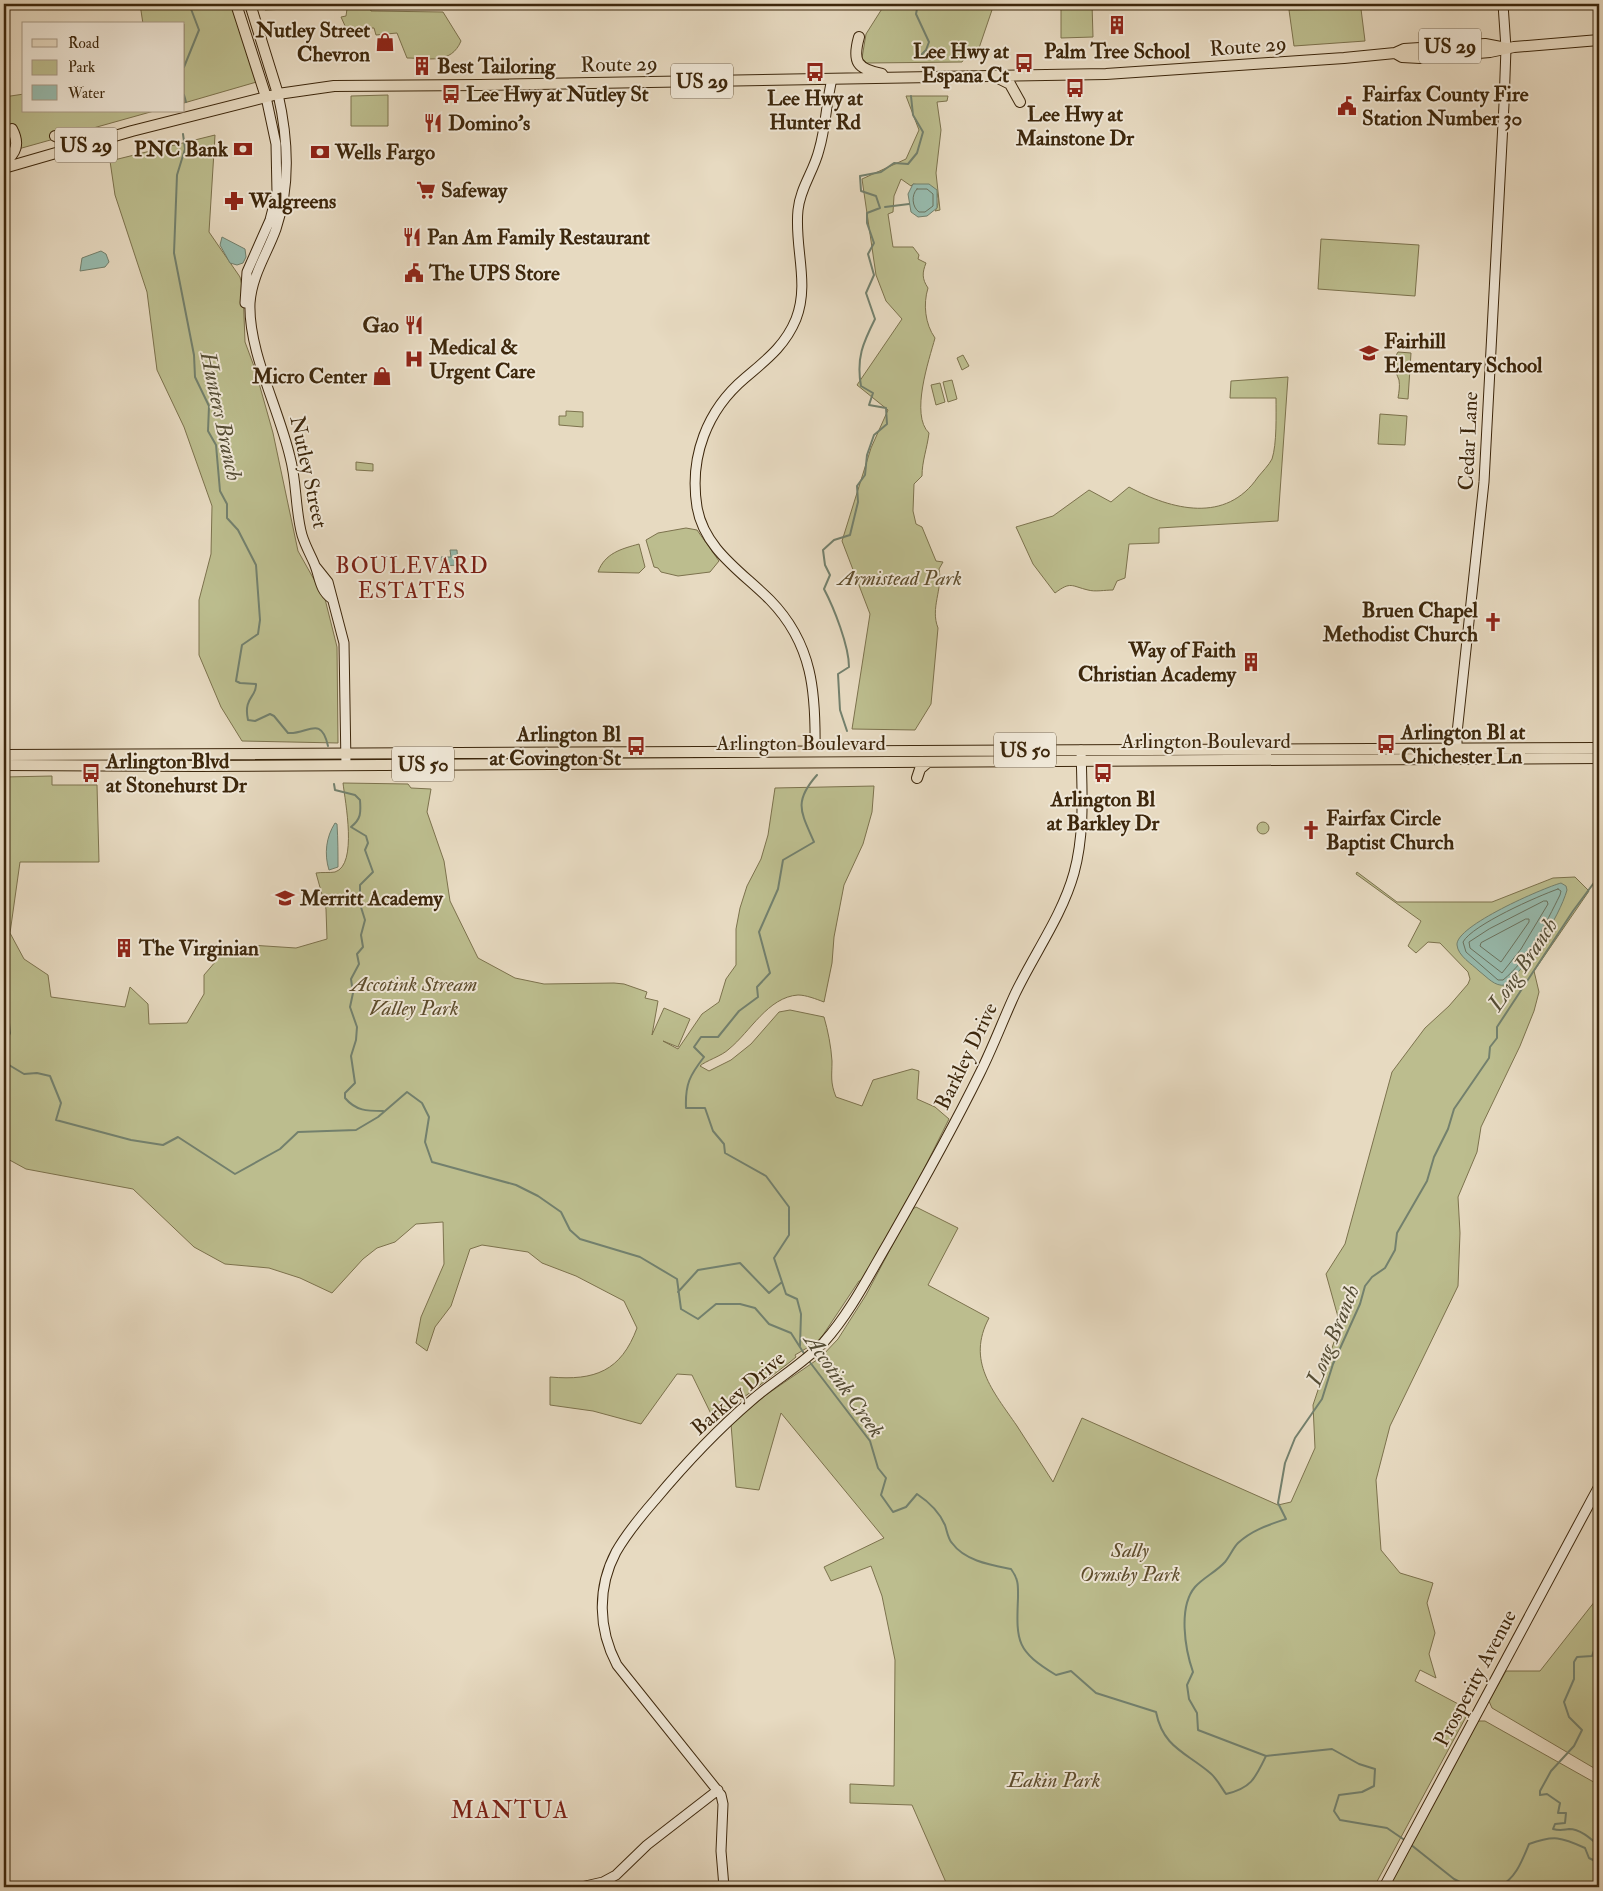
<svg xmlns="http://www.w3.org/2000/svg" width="1603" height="1891" font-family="'IM FELL Double Pica',serif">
  <rect width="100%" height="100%" fill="#e7dac1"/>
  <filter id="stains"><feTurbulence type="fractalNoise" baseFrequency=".004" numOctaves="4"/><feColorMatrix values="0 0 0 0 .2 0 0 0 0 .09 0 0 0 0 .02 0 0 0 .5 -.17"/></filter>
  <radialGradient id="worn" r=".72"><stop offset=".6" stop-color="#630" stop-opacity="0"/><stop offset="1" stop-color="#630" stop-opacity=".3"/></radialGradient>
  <!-- green -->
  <path fill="#bcbd8e" stroke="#7c724d" d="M140 4H232L260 81 184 103V24H143Z
    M263 4H306L309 8 265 10Z
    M355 4H369L371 11 443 12 461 41C451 65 428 58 407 58L397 33 376 35 374 28H346L341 17 346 16 347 9Z
    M885 4H994L977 54 966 56 962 62 867 63 862 58 866 34Z
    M1061 4H1092L1093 37 1061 38Z
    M1361 9 1365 41 1294 46 1289 10Z
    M24 94V111H154L4 153V97Z
    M388 95V126H351V96Z
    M906 96H948L947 101 937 102 941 130 936 173 940 210 935 211C940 205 939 192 933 187L913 184 911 186 901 179 894 196 893 212 888 214 893 247H913L919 255 918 259 926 263C922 273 922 279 928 288 923 304 925 324 935 338 929 360 910 415 929 433 927 449 922 461 922 476L914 484 913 511 916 524 922 527 936 561 943 562 939 569C943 589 930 608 938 628L931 704 915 730 852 729 870 614 842 541 871 448 888 410 857 385 902 319 886 301 876 275 862 179 906 159 919 130Z
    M215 135 209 232 240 277 243 290 245 342 255 369 273 433 298 551 325 599 337 647 338 743 242 741 221 707 199 655V600L211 554 212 506 184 427 157 370 147 292 115 195 110 161Z
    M1321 239 1419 245 1415 296 1318 289Z
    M1398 352 1411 353 1408 399 1398 398C1399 392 1400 386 1399 380 1395 370 1391 362 1398 352Z
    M963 355 969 366 962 370 957 358Z
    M1288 377 1278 521 1159 528V543L1129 544 1125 578 1117 581 1113 590C1105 590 1095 592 1088 590 1071 586 1071 581 1055 593L1033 564 1016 527 1053 516 1089 490 1111 502 1129 487C1172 510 1226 524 1258 477 1262 472 1269 465 1272 459 1277 444 1276 414 1276 398H1230L1231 381Z
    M952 380 957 399 948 402 943 382Z
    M940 383 945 402 936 405 931 385Z
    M566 411 583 412V427L559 425V416H566Z
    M1380 414 1407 416 1405 445 1378 444Z
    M356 462 373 464V471L356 470Z
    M686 528 697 530 719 561 710 572 678 576 661 572 658 568 654 567 646 540 658 533Z
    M639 544 645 567 639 573 598 572C605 553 621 549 639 544Z
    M52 776V785H97L99 862H20L10 933 24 959 48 975 51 997 125 1007 130 987 148 1004 149 1024 187 1023 204 994V975L222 954 250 945 296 948 327 939 326 909 316 873C322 872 330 873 335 872 358 865 345 801 343 783L408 784 411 788 431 789 427 812 444 861 450 901 478 958 515 978 544 984 614 983 624 984 647 992 645 998 658 1001 652 1035 664 1008 690 1019 678 1047 663 1041 678 1049 702 1014 719 1002 726 979 736 965V929L740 908 747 886 761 859 768 835 775 788 874 786 872 812 863 844 844 885 834 937 832 963 824 1002C816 999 806 995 798 995 768 997 750 1032 729 1049 722 1056 705 1061 700 1066L709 1071 731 1060 751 1044 779 1012 790 1010 824 1017C828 1031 831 1046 832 1061 832 1076 830 1082 836 1097L862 1106 873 1080 912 1069 919 1071 917 1099 935 1107 949 1119 910 1197 863 1281H859L823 1335 817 1342 795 1355 796 1357 790 1362 714 1420 692 1375 677 1374 641 1424 593 1411 550 1405V1377C595 1381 621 1371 637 1328L624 1301 576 1276 542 1263 528 1252 482 1245 470 1249 451 1306 435 1327 427 1351 416 1343 421 1317 444 1264 443 1222 416 1224 395 1242 377 1248 363 1259 332 1293 300 1278 269 1268 225 1264 194 1247 133 1189 26 1169 4 1157V777Z
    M1257 828a6 6 0 1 1 12 0a6 6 0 1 1-12 0Z
    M1357 872 1397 902H1492L1553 878 1575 877 1589 891 1534 971 1539 992 1534 1011 1520 1046 1481 1127 1477 1152 1458 1197 1460 1233 1458 1286 1390 1426 1376 1480 1381 1550 1400 1573 1433 1583 1427 1603 1435 1633 1429 1654 1436 1678 1420 1670 1415 1681 1462 1706 1466 1711V1717L1374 1887H948L912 1805 850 1803V1784L894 1786 895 1660 882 1596 871 1566 831 1581 824 1567 884 1538 781 1413 759 1490 736 1487 731 1424 766 1395 821 1357 838 1339 866 1295 911 1210 916 1207 958 1228 928 1285 989 1318C966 1361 993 1391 1017 1426 1029 1445 1041 1463 1053 1482L1082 1418 1278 1505 1291 1502 1315 1448 1313 1405 1340 1324 1326 1274 1345 1244 1392 1072 1425 1028 1449 1006 1468 984 1470 979 1468 972 1440 943 1428 942 1416 953 1408 946 1421 921 1356 874Z
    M1599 1596V1771L1492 1708 1489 1701 1506 1671H1540Z
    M1478 1721H1485L1599 1785V1887H1388Z"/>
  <!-- water -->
  <path fill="#97bbae" stroke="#73806d" d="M913 184H929L937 190V208L927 216 918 217 911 212 908 194Z
    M222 237 245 249 246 257 243 263 237 265 230 263 220 245Z
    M101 251 106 254 109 262 105 267 80 271 82 258Z
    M450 550H457L458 565 442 566 441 557H451Z
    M335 823 337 824C338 839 338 854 338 867L329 870C324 854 326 837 335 823Z
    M1561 883 1566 886 1567 890C1559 918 1527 967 1505 985 1495 987 1487 977 1479 971 1472 964 1458 956 1457 945 1455 926 1543 888 1561 883Z"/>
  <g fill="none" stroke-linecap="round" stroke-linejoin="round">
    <!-- shore -->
    <path stroke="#6a715d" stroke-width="1" d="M917 189H927L933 194V206L925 212H919C912 207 911 195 917 189Z
      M1558 889 1561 891 1560 895C1546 923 1528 960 1503 980H1498L1466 952 1463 942C1472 925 1538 896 1558 889Z
      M1544 901H1547L1548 904 1521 949 1502 973 1470 948 1469 942 1489 929Z
      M1526 919H1529V922L1501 962 1480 946 1481 943Z"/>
    <!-- stream -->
    <path stroke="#73806d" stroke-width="2" d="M918 4 916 14 929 42 926 50 918 58
      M1597 50H1599
      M184 67 199 30 191 9
      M184 95 186 102
      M183 134 185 149 177 175 174 253 194 355 195 377 209 406 208 431 216 445 220 491 227 504V518L238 530 256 565 260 620 258 634 242 645 236 681 240 683 256 684C257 697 243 697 248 720L255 721 270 714 274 716 288 733C307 735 321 714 328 746
      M885 207 909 204
      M847 731 840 710 838 674 849 667C849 646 834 608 824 589L830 575 825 565 823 550 834 540 850 535 858 502 857 486 865 475 867 455 874 435 887 424 886 408 869 405 873 393 861 386C856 358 863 343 875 319L866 293 874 275 868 254 874 243 867 223V213L880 208 876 196 861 191 860 176 881 172 894 163 908 164 917 153 923 132 913 115 911 96
      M334 784 335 790 355 795 360 800C361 813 361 819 351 827L366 836 368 843 365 850 373 872 360 885V904L365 920 361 935 363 947 357 954 359 964 351 979 353 993 350 1007 357 1027 356 1040 351 1056 355 1083 345 1093V1098C356 1111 367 1111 383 1111
      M4 1020 9 1023 10 1033 4 1047
      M4 1056 9 1065 24 1074 37 1073 50 1076 61 1103 56 1120 131 1140 163 1145 178 1137 235 1174 280 1149 298 1132 356 1130 378 1117 407 1092 422 1103 429 1117 425 1142 432 1162 516 1185 538 1196 561 1212 570 1230 580 1239 640 1257 677 1279 681 1309 698 1319 716 1304H740L755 1308 769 1324 791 1333 805 1355
      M782 1282 786 1294 797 1299 801 1314 800 1346
      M678 1292 698 1270 740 1263 769 1293 782 1282 774 1258 789 1235V1207L766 1176 725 1153 724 1144 713 1131 705 1108H686C685 1084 690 1075 704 1057L694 1047 701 1037H718L739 1011 758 997 757 987 770 973 759 932 778 889 783 860 814 842C801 812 793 802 817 775
      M809 1361 870 1441 878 1468 886 1478 881 1495 893 1512 906 1507 917 1494C929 1502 939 1511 945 1525 947 1531 948 1539 952 1543 965 1561 991 1565 1011 1569 1019 1580 1018 1586 1018 1598 1016 1643 1017 1651 1056 1675L1071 1671 1096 1693 1156 1712C1163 1747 1185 1752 1209 1772 1216 1777 1221 1787 1226 1794 1251 1788 1255 1779 1266 1756L1332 1749 1359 1764 1375 1769 1374 1786 1362 1792 1339 1795 1334 1811 1340 1820 1387 1828 1406 1841
      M1266 1756 1198 1730 1197 1713 1189 1699 1187 1685 1193 1672C1185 1649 1178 1607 1195 1587 1204 1577 1216 1572 1225 1562 1230 1556 1233 1548 1238 1543 1252 1530 1268 1525 1286 1519L1278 1503 1285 1463 1295 1438 1322 1399 1333 1364 1360 1304 1365 1286 1372 1277 1385 1268 1395 1250 1397 1233 1427 1181 1434 1157 1448 1129 1454 1109 1489 1058 1490 1047 1497 1038V1027L1573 911 1599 876
      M1410 1844 1454 1879 1470 1887
      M1595 1862 1598 1845C1590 1838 1580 1829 1569 1829 1562 1830 1560 1831 1553 1829L1555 1824 1565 1823 1566 1813H1558L1560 1803 1547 1794 1540 1795V1791L1551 1771 1574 1746 1582 1730 1569 1717 1564 1702 1574 1679V1662L1577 1657 1592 1656 1596 1645 1599 1643
      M1499 1887C1516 1878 1522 1861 1529 1844 1554 1835 1561 1837 1585 1848L1589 1858 1599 1863"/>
    <!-- secondary casing -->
    <g stroke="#3d270c" stroke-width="11">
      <path id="secondary" d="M278 94C288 138 291 185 276 229 267 254 252 275 250 303 248 351 279 409 290 457 297 482 295 510 302 535 305 545 310 554 314 563 320 577 319 590 332 599
        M245 303 247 272 270 220 277 193 276 144 266 97
        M316 567 328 582 344 643 346 765
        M815 751C816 693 813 644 770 600 742 572 704 549 697 507 689 457 707 410 745 378 766 360 785 346 796 319 810 283 794 247 798 210 800 188 814 171 819 150 826 127 826 103 832 79
        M1457 754V733L1484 482 1504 104 1506 48 1503 4
        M581 1887 603 1882 616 1875 647 1845 718 1790
        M724 1887 721 1851 723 1804 721 1795 617 1665C598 1629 597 1588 616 1552 627 1533 641 1516 655 1500 685 1464 717 1430 752 1400 775 1380 803 1364 824 1342 850 1313 868 1277 888 1243 920 1187 952 1130 980 1073 993 1047 1003 1020 1015 994 1034 954 1062 916 1074 873 1085 833 1082 791 1081 750
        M1384 1887 1599 1486"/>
    </g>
    <!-- primary casing -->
    <g stroke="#3d270c" stroke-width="12">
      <path id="primary" d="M236 4 266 97
        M250 4 278 94
        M859 37C852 62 857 69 882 74
        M1395 53 1402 57 1420 58 1490 52 1514 47 1599 40
        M996 77 1010 84 1020 102
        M55 136 67 141 86 140
        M4 163C16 153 20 144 12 129
        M4 168 132 131 278 94 334 86 480 85 1106 74 1344 58 1395 53 1404 49 1485 44 1506 48
        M4 755 1599 748
        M4 765 197 766 1599 758
        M917 778 920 769 928 762"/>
    </g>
    <!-- secondary -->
    <use href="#secondary" stroke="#efe7d7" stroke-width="9"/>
    <!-- primary -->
    <use href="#primary" stroke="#e7dac1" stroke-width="10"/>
  </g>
  <!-- icons -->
  <defs>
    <g id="building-bare" transform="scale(1.5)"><path d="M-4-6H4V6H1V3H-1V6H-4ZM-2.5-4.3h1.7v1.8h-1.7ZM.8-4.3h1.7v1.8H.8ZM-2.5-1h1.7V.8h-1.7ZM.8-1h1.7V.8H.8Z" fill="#8f2418" stroke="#efe7d7" stroke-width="2.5" paint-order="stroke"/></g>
    <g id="shop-bare" transform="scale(1.5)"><path d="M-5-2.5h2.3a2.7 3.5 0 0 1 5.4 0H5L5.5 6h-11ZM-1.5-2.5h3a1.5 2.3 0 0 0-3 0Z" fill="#8f2418" stroke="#efe7d7" stroke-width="2.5" paint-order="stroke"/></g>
    <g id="bus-bare" transform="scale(1.5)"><path d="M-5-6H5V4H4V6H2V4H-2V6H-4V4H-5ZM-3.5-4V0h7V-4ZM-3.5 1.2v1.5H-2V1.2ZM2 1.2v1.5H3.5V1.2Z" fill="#8f2418" stroke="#efe7d7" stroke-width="2.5" paint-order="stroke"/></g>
    <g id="civic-bare" transform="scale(1.5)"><path d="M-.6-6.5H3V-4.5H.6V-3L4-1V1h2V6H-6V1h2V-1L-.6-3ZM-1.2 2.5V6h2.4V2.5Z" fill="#8f2418" stroke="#efe7d7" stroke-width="2.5" paint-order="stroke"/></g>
    <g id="restaurant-bare" transform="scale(1.5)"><path d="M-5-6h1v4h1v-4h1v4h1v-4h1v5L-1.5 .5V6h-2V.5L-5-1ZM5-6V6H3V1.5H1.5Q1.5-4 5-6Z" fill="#8f2418" stroke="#efe7d7" stroke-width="2.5" paint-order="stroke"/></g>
    <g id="bank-bare" transform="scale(1.5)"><path d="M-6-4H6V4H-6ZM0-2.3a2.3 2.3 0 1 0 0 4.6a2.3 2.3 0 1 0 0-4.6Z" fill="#8f2418" stroke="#efe7d7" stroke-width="2.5" paint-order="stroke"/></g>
    <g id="supermarket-bare" transform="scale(1.5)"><path d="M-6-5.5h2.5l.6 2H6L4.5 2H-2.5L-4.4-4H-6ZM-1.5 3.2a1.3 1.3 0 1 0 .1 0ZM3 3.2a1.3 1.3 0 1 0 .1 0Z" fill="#8f2418" stroke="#efe7d7" stroke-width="2.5" paint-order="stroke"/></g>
    <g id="pharmacy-bare" transform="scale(1.5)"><path d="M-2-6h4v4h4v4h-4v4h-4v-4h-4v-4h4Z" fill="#8f2418" stroke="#efe7d7" stroke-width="2.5" paint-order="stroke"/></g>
    <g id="school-bare" transform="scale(1.5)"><path d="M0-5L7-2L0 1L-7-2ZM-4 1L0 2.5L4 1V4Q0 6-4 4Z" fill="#8f2418" stroke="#efe7d7" stroke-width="2.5" paint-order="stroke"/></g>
    <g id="hospital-bare" transform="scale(1.5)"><path d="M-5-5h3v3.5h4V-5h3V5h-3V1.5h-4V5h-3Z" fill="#8f2418" stroke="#efe7d7" stroke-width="2.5" paint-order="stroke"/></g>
    <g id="church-bare" transform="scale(1.5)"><path d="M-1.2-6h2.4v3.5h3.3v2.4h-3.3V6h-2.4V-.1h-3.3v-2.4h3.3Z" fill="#8f2418" stroke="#efe7d7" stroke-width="2.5" paint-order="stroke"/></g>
  </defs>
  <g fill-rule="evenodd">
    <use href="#building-bare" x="1117" y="25"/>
    <use href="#shop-bare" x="385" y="42"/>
    <use href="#bus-bare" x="1024" y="63"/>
    <use href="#building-bare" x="422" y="66"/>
    <use href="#bus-bare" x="815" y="72"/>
    <use href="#bus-bare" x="1075" y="88"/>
    <use href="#bus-bare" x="451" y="94"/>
    <use href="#civic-bare" x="1347" y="106"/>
    <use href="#restaurant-bare" x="433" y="123"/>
    <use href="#bank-bare" x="243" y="149"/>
    <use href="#bank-bare" x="320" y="152"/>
    <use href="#supermarket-bare" x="426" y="190"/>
    <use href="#pharmacy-bare" x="234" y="201"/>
    <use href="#restaurant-bare" x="412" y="237"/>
    <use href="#civic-bare" x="414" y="273"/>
    <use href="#restaurant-bare" x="414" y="325"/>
    <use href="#school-bare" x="1369" y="353"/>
    <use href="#hospital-bare" x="414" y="359"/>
    <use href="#shop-bare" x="382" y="376"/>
    <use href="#church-bare" x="1493" y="622"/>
    <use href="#building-bare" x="1251" y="662"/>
    <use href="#bus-bare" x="1386" y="744"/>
    <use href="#bus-bare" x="636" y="746"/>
    <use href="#bus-bare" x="91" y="773"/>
    <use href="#bus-bare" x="1103" y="773"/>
    <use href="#church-bare" x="1311" y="830"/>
    <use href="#school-bare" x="285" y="898"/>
    <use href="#building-bare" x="124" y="948"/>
  </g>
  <g text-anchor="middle" stroke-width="4" stroke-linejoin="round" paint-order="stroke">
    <!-- shield labels -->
    <g fill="#efe7d7" stroke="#726149" stroke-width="1">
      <rect x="1419" y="28.5" width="62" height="35" rx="4"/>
      <rect x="671" y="63.5" width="62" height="35" rx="4"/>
      <rect x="55" y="127.5" width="62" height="35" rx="4"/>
      <rect x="994" y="732.5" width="62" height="35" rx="4"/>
      <rect x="392" y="746.5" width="62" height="35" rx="4"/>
    </g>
    <g font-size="20" font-weight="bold" fill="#3d270c">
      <text x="1450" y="53">US 29</text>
      <text x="702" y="88">US 29</text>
      <text x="86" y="152">US 29</text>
      <text x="1025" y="757">US 50</text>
      <text x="423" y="771">US 50</text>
    </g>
    <!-- poi labels -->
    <g font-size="21" font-weight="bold" fill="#3d270c" stroke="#efe7d7" text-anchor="start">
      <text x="370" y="37" text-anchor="end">Nutley Street<tspan x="370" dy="24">Chevron</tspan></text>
      <text x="1009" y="58" text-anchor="end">Lee Hwy at<tspan x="1009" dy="24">Espana Ct</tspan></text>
      <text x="1117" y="58" text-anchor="middle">Palm Tree School</text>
      <text x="437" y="73">Best Tailoring</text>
      <text x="466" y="101">Lee Hwy at Nutley St</text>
      <text x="1362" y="101">Fairfax County Fire<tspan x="1362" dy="24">Station Number 30</tspan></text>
      <text x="815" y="105" text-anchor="middle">Lee Hwy at<tspan x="815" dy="24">Hunter Rd</tspan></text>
      <text x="1075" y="121" text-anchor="middle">Lee Hwy at<tspan x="1075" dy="24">Mainstone Dr</tspan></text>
      <text x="448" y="130">Domino's</text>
      <text x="228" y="156" text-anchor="end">PNC Bank</text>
      <text x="335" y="159">Wells Fargo</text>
      <text x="441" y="197">Safeway</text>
      <text x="249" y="208">Walgreens</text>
      <text x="427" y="244">Pan Am Family Restaurant</text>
      <text x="429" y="280">The UPS Store</text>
      <text x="399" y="332" text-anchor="end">Gao</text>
      <text x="1384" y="348">Fairhill<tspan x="1384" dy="24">Elementary School</tspan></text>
      <text x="429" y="354">Medical &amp;<tspan x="429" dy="24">Urgent Care</tspan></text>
      <text x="367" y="383" text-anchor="end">Micro Center</text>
      <text x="1478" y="617" text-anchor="end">Bruen Chapel<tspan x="1478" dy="24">Methodist Church</tspan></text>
      <text x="1236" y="657" text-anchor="end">Way of Faith<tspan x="1236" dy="24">Christian Academy</tspan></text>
      <text x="1401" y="739">Arlington Bl at<tspan x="1401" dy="24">Chichester Ln</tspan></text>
      <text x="621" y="741" text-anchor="end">Arlington Bl<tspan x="621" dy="24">at Covington St</tspan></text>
      <text x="106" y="768">Arlington Blvd<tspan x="106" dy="24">at Stonehurst Dr</tspan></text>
      <text x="1103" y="806" text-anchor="middle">Arlington Bl<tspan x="1103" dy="24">at Barkley Dr</tspan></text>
      <text x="1326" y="825">Fairfax Circle<tspan x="1326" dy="24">Baptist Church</tspan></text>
      <text x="300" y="905">Merritt Academy</text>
      <text x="139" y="955">The Virginian</text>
    </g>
    <!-- street labels -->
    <g font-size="21" fill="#3d270c" stroke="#efe7d7">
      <text transform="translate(1248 46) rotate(-4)" y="7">Route 29</text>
      <text transform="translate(619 64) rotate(-1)" y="7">Route 29</text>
      <text transform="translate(1468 441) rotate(-87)" y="7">Cedar Lane</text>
      <text transform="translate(309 472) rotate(78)" y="7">Nutley Street</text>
      <text x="1206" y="748">Arlington Boulevard</text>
      <text x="801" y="750">Arlington Boulevard</text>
      <text transform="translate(966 1056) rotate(-64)" y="7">Barkley Drive</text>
      <text transform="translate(738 1393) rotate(-41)" y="7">Barkley Drive</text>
      <text transform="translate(1475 1678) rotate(-62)" y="7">Prosperity Avenue</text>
    </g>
    <!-- park labels -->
    <g font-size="21" font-style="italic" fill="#5d4c2c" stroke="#efe7d7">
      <text x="900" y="585">Armistead Park</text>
      <text x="414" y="991">Accotink Stream<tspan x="414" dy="24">Valley Park</tspan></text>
      <text x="1130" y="1557">Sally<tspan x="1130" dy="24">Ormsby Park</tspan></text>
      <text x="1054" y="1787">Eakin Park</text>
    </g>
    <!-- water labels -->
    <g font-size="22" font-style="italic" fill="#544c34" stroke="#efe7d7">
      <text transform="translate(222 416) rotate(78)" y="8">Hunters Branch</text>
      <text transform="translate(1522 964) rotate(-56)" y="8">Long Branch</text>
      <text transform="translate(1332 1335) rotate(-68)" y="8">Long Branch</text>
      <text transform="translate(845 1385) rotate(55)" y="8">Accotink Creek</text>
    </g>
    <!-- neighbourhood labels -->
    <g font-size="22" letter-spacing="1" fill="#7a1f14" stroke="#efe7d7">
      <text x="412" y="573">BOULEVARD<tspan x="412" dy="25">ESTATES</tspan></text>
    </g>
    <!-- quarter labels -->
    <g font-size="24" letter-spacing="1" fill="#7a1f14" stroke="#efe7d7">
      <text x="510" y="1818">MANTUA</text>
    </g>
  </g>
  <!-- margin -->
  <rect width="1603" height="1891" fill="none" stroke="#e7dac1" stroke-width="20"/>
  <rect x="5" y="5" width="1593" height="1881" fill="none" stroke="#3d270c" stroke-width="2.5"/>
  <rect x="10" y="10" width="1583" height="1871" fill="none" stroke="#3d270c"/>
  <!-- legend -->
  <rect x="22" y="22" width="162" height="90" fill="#efe7d7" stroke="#a89a86"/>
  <rect x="32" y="39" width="25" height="8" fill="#e7dac1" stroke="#a89a86"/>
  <text x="68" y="48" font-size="15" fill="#3d270c">Road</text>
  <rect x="32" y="60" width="25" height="15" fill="#bcbd8e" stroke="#a89a86"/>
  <text x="68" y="72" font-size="15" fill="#3d270c">Park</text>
  <rect x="32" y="85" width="25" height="15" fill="#97bbae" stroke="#a89a86"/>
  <text x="68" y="98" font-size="15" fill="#3d270c">Water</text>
  <rect width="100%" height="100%" filter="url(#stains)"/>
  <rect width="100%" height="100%" fill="url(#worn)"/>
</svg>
